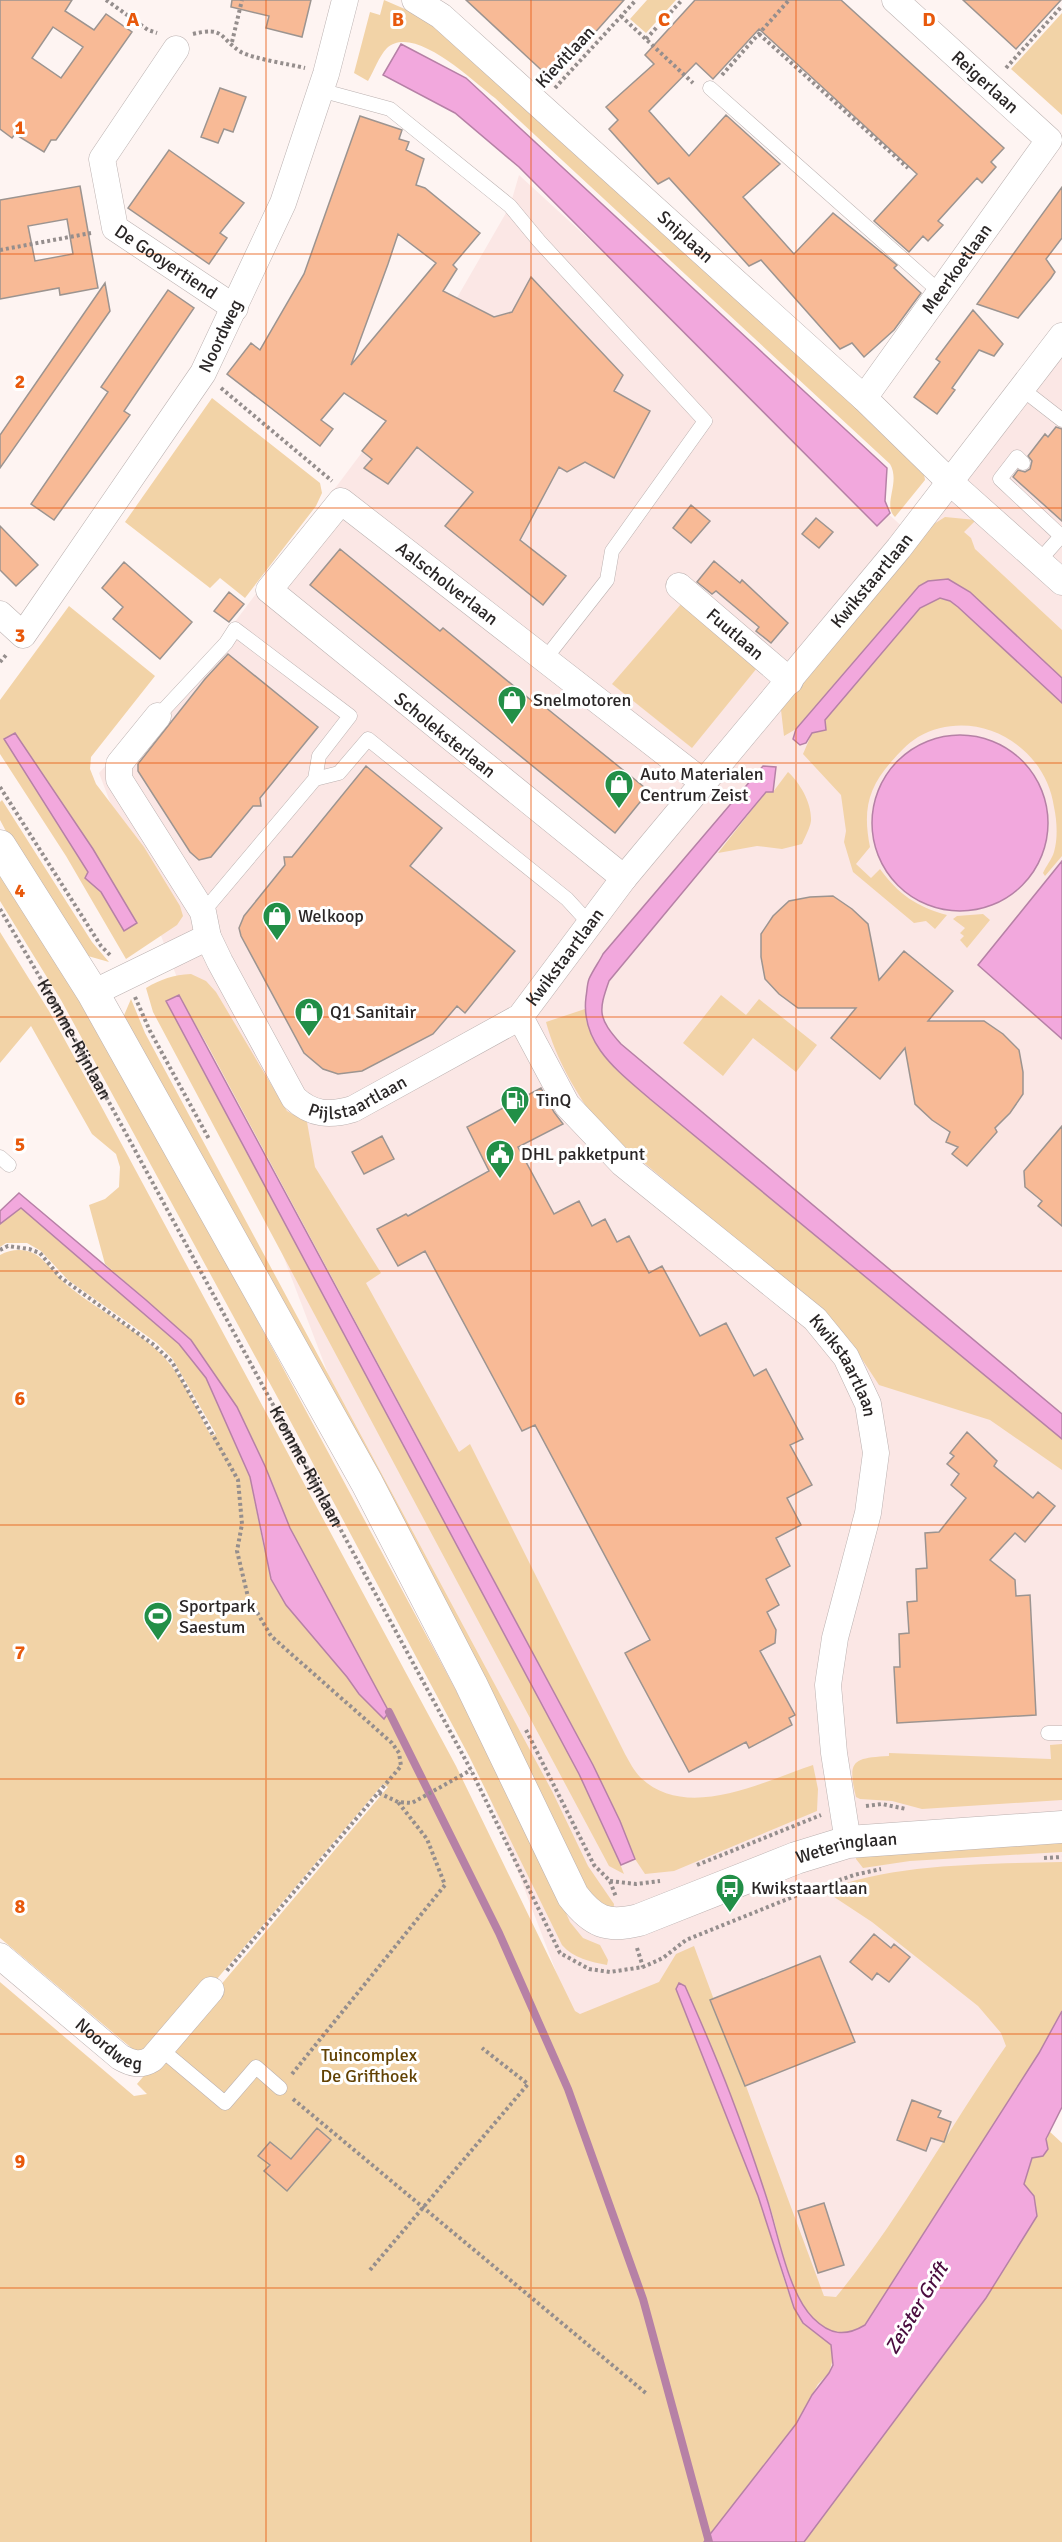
<svg xmlns="http://www.w3.org/2000/svg" width="1062" height="2542" font-family="Signika,sans-serif">
  <rect width="100%" height="100%" fill="#fef4f2"/>
  <!-- built -->
  <path fill="#fbe7e5" d="M519 175 907 531 1062 340V2010L759 2504 99 773 225 635 387 419 510 206Z"/>
  <!-- green -->
  <path fill="#f2d3a7" d="M384 0 421 16 444 33 914 460 924 474 925 480 895 517C882 505 901 483 890 464L495 98C474 82 414 23 387 48 379 56 374 71 368 81L354 73 370 12 380 15Z
    M647 0H676L646 33 630 19Z
    M1062 13V115L1011 69Z
    M212 398 320 483 322 493 316 506 245 598 220 578 210 588 125 522Z
    M945 517 976 520 964 532 971 538 975 549 1062 630V678L970 592 948 579 796 729 784 736 781 710 812 668 926 529Z
    M940 598 950 601 958 607 1062 703V856L1045 876 1043 873C1046 866 1052 859 1054 852 1058 838 1057 821 1054 807 1045 744 975 705 918 737 907 744 899 753 891 762 867 789 863 812 870 847L856 864 871 878 880 869C898 894 917 907 947 915L935 929 926 921 914 923 853 872 844 842 846 831 841 795 803 754 812 733 825 729V720L920 608Z
    M682 603 757 668 692 748 612 684Z
    M69 606 155 676 91 757 90 769 96 784 144 847 180 906 183 916 177 925 126 959 66 856 0 754V700Z
    M788 772C800 783 812 803 811 821 810 828 805 837 802 844L782 849 757 846 718 853 766 792H773Z
    M2 800 92 942 109 962 88 956 16 850 0 820V802Z
    M0 866 30 913 158 1135 519 1808 570 1922 583 1938 600 1945 608 1960 607 1965C591 1962 573 1958 562 1945L469 1756 286 1413 61 1000 0 901Z
    M983 914 990 920 967 948 960 940 964 936 960 933 965 928 953 919 957 916Z
    M0 932 49 1011 100 1104 456 1766 575 2011 580 2014 659 1982 676 1954 694 1946 824 2296 836 2297C900 2219 948 2129 1006 2046L1001 2033 978 2006 872 1922 825 1891C890 1863 991 1864 1062 1862V2011L1039 2053 865 2325C845 2337 830 2335 813 2318 783 2289 781 2232 766 2195 738 2125 706 2057 677 1989L758 2196 787 2289 803 2323 831 2345 834 2355 829 2373 818 2384 796 2424 704 2542H0V1982L134 2096 147 2094 137 2084 388 1787 383 1784 147 2061 0 1938V1255C11 1249 24 1248 35 1254 47 1261 59 1280 72 1289 101 1312 138 1330 164 1357 184 1379 197 1411 211 1436L216 1434 172 1358 157 1343 68 1280 41 1251 27 1243H6L0 1247V1224L21 1207 179 1344 206 1378 250 1477 264 1549 359 1694 384 1718 389 1712 290 1528 265 1466 237 1407 191 1340 105 1264 89 1205 105 1199 119 1187 120 1167 116 1154 92 1134 31 1026 0 1063Z
    M191 974 206 981 216 992 287 1111 307 1122 315 1167 381 1273 366 1283 459 1452 470 1444 625 1754C629 1761 634 1771 640 1777 686 1822 762 1782 813 1765L818 1789 817 1811 674 1871 645 1874 635 1859 620 1821 593 1765 208 1046 179 996 166 1001 579 1774 610 1838 624 1874 609 1866 153 1012 146 988C161 979 173 975 191 974Z
    M721 995 746 1015 759 999 817 1045 796 1072 753 1038 723 1076 683 1043Z
    M131 999 145 1033 552 1791 588 1866 614 1904 613 1911 589 1896 122 1020Z
    M585 1009 587 1024 612 1065 1062 1439V1470L990 1420 879 1385 852 1344 808 1300 599 1125C577 1094 556 1060 546 1022Z
    M1062 1744V1800L922 1809 892 1801 860 1799 856 1797C847 1760 853 1758 889 1756V1753L1051 1759 1050 1745Z
    M1062 1838V1852L910 1861 863 1868 856 1859V1854Z
    M1049 2131 1062 2143V2542H804L986 2298 1037 2216 1034 2196 1024 2184 1032 2158 1043 2156Z"/>
  <!-- water -->
  <path fill="#f2a8dd" stroke="#b681a6" stroke-width="1.5" d="M401 44 466 78 887 468 885 501 890 513 877 526 519 167 455 113 383 75Z
    M948 579 970 592 1062 678V703L958 607 950 601 940 598 920 608 825 720 826 730 812 733 806 743 800 745 793 739 796 729 919 586 928 581Z
    M15 733 93 849 137 923 124 931 101 892 85 878 88 872 4 739Z
    M872 823a88 88 0 1 1 176 0a88 88 0 1 1-176 0Z
    M763 766 776 767 773 792H766L609 981C598 1012 598 1018 621 1044L1062 1414V1439L650 1099C619 1072 580 1044 586 997 587 992 587 984 589 979 593 970 599 962 603 954Z
    M1062 861V1039L978 965Z
    M179 995 593 1765 620 1821 635 1859 621 1865 579 1774 166 1001Z
    M19 1193 146 1300 191 1340 237 1407 265 1466 290 1528 389 1712 384 1719 359 1694 347 1677 286 1605 271 1579 250 1477 206 1378 179 1344 21 1208 0 1224V1211Z
    M679 1983 685 1986C701 2022 717 2059 731 2096 744 2130 756 2165 767 2199 778 2233 788 2293 813 2318 830 2335 845 2337 865 2325L1039 2053 1062 2011V2107L1046 2139 1048 2149 1043 2156 1032 2158 1024 2184 1034 2196 1037 2216 986 2298 804 2542H704L796 2424 812 2395 829 2373 833 2365 831 2345 803 2323 794 2308 758 2196 676 1989Z"/>
  <g fill="none" stroke-linecap="round" stroke-linejoin="round">
    <!-- stream -->
    <path stroke="#b681a6" stroke-width="8" d="M389 1712 499 1933 568 2089 643 2299 709 2542"/>
  </g>
  <!-- building -->
  <path fill="#f8ba96" stroke="#9c9490" stroke-width="1.5" fill-rule="evenodd" d="M0 0H72L65 11 94 30 106 14 132 32 56 140H51L44 152 15 134 12 138 0 129ZM53 27 83 47 61 78 32 58Z
    M232 0H311L302 37 266 28 269 16 231 7Z
    M466 0H624L567 64 566 63 551 79Z
    M695 0H841L1004 148 991 162 996 167 982 183 977 178 938 221 943 225 928 241 923 236 909 252 874 221 917 174 759 29 713 79 696 63 649 111 689 156 726 115 780 164 743 197 794 254 833 213 897 265 894 268 921 293 894 330 864 357 852 343 840 349 761 260 749 266 669 178 658 184 609 129 618 120 606 107 654 64 645 55Z
    M963 0H1061L1016 49Z
    M220 88 246 97 233 132 224 129 218 143 201 137Z
    M360 116 402 130 399 139 409 142 406 150 424 159 416 185 425 188 480 233 453 265 457 269 443 291 494 317 512 312 531 277 623 375 614 391 650 411 614 478 585 462 567 472 559 467 520 540 566 576 543 605 445 526 473 492 417 447 388 484 364 468 372 459 362 451 386 421 344 393 321 420 333 429 320 446 227 374 251 343 260 350 304 274ZM398 234 436 263 351 365 388 264Z
    M169 150 244 203 220 233 227 238 209 264 128 208Z
    M80 186 98 288 60 295 59 288 0 299V200ZM67 219 73 254 35 261 28 226Z
    M1062 187V238L1046 259 1055 272 1051 278 1018 318 977 304Z
    M105 283 110 311 0 468V435Z
    M168 290 194 308 124 411 130 415 54 520 31 504 108 392 101 387Z
    M973 310 1003 344 994 356 979 350 952 388 955 390 937 414 914 397 940 362 936 359Z
    M1056 427 1062 429V521L1013 477 1018 470 1025 472 1030 469 1032 461 1028 456 1045 434 1048 437Z
    M691 505 710 521 691 543 673 528Z
    M816 518 833 532 819 548 802 534Z
    M0 526 38 565 16 586 0 570Z
    M340 549 440 631 443 628 532 701 534 698 649 791 615 833 310 585Z
    M714 561 740 583 742 580 788 623 771 643 756 631 759 627 716 591 712 594 697 582Z
    M124 562 192 622 160 659 113 619 123 607 102 588Z
    M229 592 244 604 229 622 214 611Z
    M228 654 318 727 260 798 261 806H253L211 857 199 860 190 852 138 771V764L205 679Z
    M366 766 442 828 410 866 515 951 465 1013 457 1006 433 1034 362 1071 338 1074 323 1069 304 1053 241 936 239 928 244 916 285 865 284 857H292Z
    M833 896 852 909 868 924 879 980 904 951 953 991 928 1021H984L1003 1034 1019 1050 1023 1072V1094L1010 1113 995 1128 997 1132 967 1166 952 1154 958 1147 946 1142 950 1132 932 1120 915 1104 905 1048 880 1079 831 1038 856 1008H798L779 994 765 979 761 957V934L773 916 789 901 810 897Z
    M541 1088 554 1112 563 1124 518 1147 554 1214 579 1201 592 1226 605 1219 617 1242 629 1236 649 1273 662 1266 700 1336 726 1323 754 1376 766 1369 803 1439 790 1445 812 1485 787 1498 801 1525 776 1538 790 1566 766 1579 779 1605 767 1612 776 1630 775 1643 760 1651 795 1715 789 1718 792 1725 749 1748 746 1742 689 1772 625 1653 650 1640 535 1425 522 1431 425 1251 398 1266 377 1229 406 1214 408 1216 489 1171 467 1127Z
    M1062 1126V1226L1038 1206 1042 1201 1025 1187 1024 1171Z
    M382 1136 394 1159 364 1174 352 1152Z
    M967 1432 997 1461 994 1466 1033 1498 1038 1492 1055 1506 1025 1542 1015 1533 990 1560 1015 1580 1016 1596 1030 1595 1036 1715 897 1723 894 1667H900L899 1634 909 1633 907 1602 917 1601 916 1569 927 1568 925 1533 939 1532 966 1498 951 1485 959 1474 947 1464 954 1456 950 1453Z
    M874 1934 891 1948 894 1944 910 1957 889 1982 877 1973 872 1980 850 1962Z
    M820 1956 855 2042 745 2086 710 2000Z
    M912 2100 941 2111 938 2117 951 2122 944 2142 931 2138 926 2151 897 2140Z
    M317 2128 331 2140 287 2191 264 2171 270 2165 258 2156 270 2142 291 2159Z
    M824 2203 844 2265 818 2273 798 2211Z"/>
  <g fill="none" stroke-linecap="round" stroke-linejoin="round">
    <!-- service casing -->
    <g stroke="#bbb1b0" stroke-width="15">
      <path id="service" d="M710 88 940 292
        M320 90 390 109 510 206 539 241 705 421 612 551 607 580 545 659
        M1022 389 1062 420
        M1023 463 1017 457 1000 479 1061 536 1039 561
        M158 716 226 643 235 629 350 716 319 756 315 779
        M203 912 315 779 339 773 368 739 567 899 589 923
        M0 1157 9 1165
        M1048 1733H1062
        M162 2050 225 2103 256 2067 280 2088"/>
    </g>
    <!-- minor casing -->
    <g stroke="#bbb1b0" stroke-width="27">
      <g id="minor">
        <path id="s2" d="M415 0 441 16 864 398 950 482 1062 582"/>
        <path id="s3" d="M176 49 102 159 115 228 235 308"/>
        <path id="s4" d="M864 398 1049 140 895 0"/>
        <path id="s5" d="M679 586 790 681"/>
        <path id="s6" d="M0 614 23 635 203 373 283 203 326 74 345 0"/>
        <path id="s7" d="M158 716 119 764V779L203 912 208 937 220 962 294 1098C312 1115 330 1116 353 1109L520 1017 624 878 899 548 1062 336"/>
        <path id="s8" d="M624 878 269 590 341 501 704 783"/>
        <path d="M93 993 208 937"/>
        <path id="s9" d="M520 1017 567 1105 623 1164 815 1319 846 1357 868 1404 876 1453 868 1513 835 1638 828 1685 834 1753 848 1842"/>
        <path id="s10" d="M0 1956 120 2057C132 2064 141 2066 152 2059L211 1990"/>
      </g>
    </g>
    <!-- tertiary casing -->
    <g stroke="#bbb1b0" stroke-width="33">
      <g id="tertiary">
        <path id="s11" d="M0 846 93 993 367 1483 471 1684 573 1896C593 1922 607 1928 639 1920L796 1858 848 1842 1062 1827"/>
      </g>
    </g>
    <!-- path -->
    <g stroke="#958e8d" stroke-width="4" stroke-dasharray="3 3" stroke-linecap="butt">
      <path d="M106 0 148 30 157 33"/>
      <path d="M621 16 693 83"/>
      <path d="M193 34C225 26 219 38 241 52 254 59 289 64 305 68"/>
      <path d="M759 34 908 168"/>
      <path d="M646 39 682 0"/>
      <path d="M232 42 242 0"/>
      <path d="M1006 68 1062 6"/>
      <path d="M722 75 789 0"/>
      <path d="M555 88 636 0"/>
      <path d="M0 250 91 233"/>
      <path d="M221 388 332 481"/>
      <path d="M0 662 7 654"/>
      <path d="M0 787 101 946 112 957"/>
      <path id="s1" d="M0 909 59 1010 471 1770 560 1953 589 1969 610 1972 643 1967 663 1958 686 1940 805 1892 854 1875 881 1869"/>
      <path d="M135 997 150 1031 209 1139"/>
      <path d="M0 1250 8 1246 29 1249 40 1253 60 1277 154 1345 172 1362 238 1480 242 1524 237 1551 248 1597 271 1636 392 1743 399 1753 401 1766 225 1973"/>
      <path d="M526 1730 594 1865 610 1881 616 1897"/>
      <path d="M379 1793 398 1802 412 1803 471 1770"/>
      <path d="M866 1806 882 1804 906 1809"/>
      <path d="M1044 1858 1062 1857"/>
      <path d="M697 1865 821 1815"/>
      <path d="M610 1881 636 1884 660 1881"/>
      <path d="M637 1948 643 1967"/>
      <path d="M292 2074 445 1885 427 1839 398 1802"/>
      <path d="M293 2099 647 2394"/>
      <path d="M370 2270 528 2084 482 2048"/>
    </g>
    <!-- service -->
    <use href="#service" stroke="#fff" stroke-width="14"/>
    <!-- minor -->
    <use href="#minor" stroke="#fff" stroke-width="26"/>
    <!-- tertiary -->
    <use href="#tertiary" stroke="#fff" stroke-width="32"/>
  </g>
  <!-- grid -->
  <path fill="none" stroke="#e8590c" stroke-width="1.5" stroke-opacity="0.55" d="M266 0V2542M531 0V2542M796 0V2542M0 254H1062M0 508H1062M0 763H1062M0 1017H1062M0 1271H1062M0 1525H1062M0 1779H1062M0 2034H1062M0 2288H1062"/>
  <!-- icons -->
  <defs>
    <g id="shop-pin" transform="scale(1.5)"><path d="M0 17L-7.5 6A9.5 9.5 0 1 1 7.5 6Z" fill="#228f47" stroke="#fff"/><path d="M-5-2.5h2.3a2.7 3.5 0 0 1 5.4 0H5L5.5 6h-11ZM-1.5-2.5h3a1.5 2.3 0 0 0-3 0Z" fill="#fff"/></g>
    <g id="fuel-pin" transform="scale(1.5)"><path d="M0 17L-7.5 6A9.5 9.5 0 1 1 7.5 6Z" fill="#228f47" stroke="#fff"/><path d="M-5.5-6h7V0h2V4h1.3V-2.5L3-4.5l.8-.8L6-3V5H2.5V1h-1V6h-7ZM-4.2-4.7v3.2H.2V-4.7Z" fill="#fff"/></g>
    <g id="civic-pin" transform="scale(1.5)"><path d="M0 17L-7.5 6A9.5 9.5 0 1 1 7.5 6Z" fill="#228f47" stroke="#fff"/><path d="M-.6-6.5H3V-4.5H.6V-3L4-1V1h2V6H-6V1h2V-1L-.6-3ZM-1.2 2.5V6h2.4V2.5Z" fill="#fff"/></g>
    <g id="stadium-pin" transform="scale(1.5)"><path d="M0 17L-7.5 6A9.5 9.5 0 1 1 7.5 6Z" fill="#228f47" stroke="#fff"/><path d="M0-5a6.5 5 0 1 0 0 10a6.5 5 0 1 0 0-10ZM-3.5-1.8h7v3.6h-7Z" fill="#fff"/></g>
    <g id="bus-pin" transform="scale(1.5)"><path d="M0 17L-7.5 6A9.5 9.5 0 1 1 7.5 6Z" fill="#228f47" stroke="#fff"/><path d="M-5-6H5V4H4V6H2V4H-2V6H-4V4H-5ZM-3.5-4V0h7V-4ZM-3.5 1.2v1.5H-2V1.2ZM2 1.2v1.5H3.5V1.2Z" fill="#fff"/></g>
  </defs>
  <g fill-rule="evenodd">
    <use href="#shop-pin" x="512" y="700"/>
    <use href="#shop-pin" x="619" y="784"/>
    <use href="#shop-pin" x="277" y="916"/>
    <use href="#shop-pin" x="309" y="1012"/>
    <use href="#fuel-pin" x="515" y="1100"/>
    <use href="#civic-pin" x="500" y="1154"/>
    <use href="#stadium-pin" x="158" y="1616"/>
    <use href="#bus-pin" x="730" y="1888"/>
  </g>
  <g text-anchor="middle" stroke-width="6" stroke-linejoin="round" paint-order="stroke">
    <!-- street labels -->
    <g font-size="18" fill="#2a2626" stroke="#fff">
      <text transform="translate(565 57) rotate(-47)" y="6">Kievitlaan</text>
      <text transform="translate(985 82) rotate(42)" y="6">Reigerlaan</text>
      <text dy="6" stroke="none"><textPath href="#s2" startOffset="360">Sniplaan</textPath></text>
      <text dy="6" stroke="none"><textPath href="#s3" startOffset="264">De Gooyertiend</textPath></text>
      <text dy="6" stroke="none"><textPath href="#s4" startOffset="159">Meerkoetlaan</textPath></text>
      <text dy="6" stroke="none"><textPath href="#s6" startOffset="390">Noordweg</textPath></text>
      <text dy="6" stroke="none"><textPath href="#s7" startOffset="1257">Kwikstaartlaan</textPath></text>
      <text dy="6" stroke="none"><textPath href="#s8" startOffset="706">Aalscholverlaan</textPath></text>
      <text dy="6" stroke="none"><textPath href="#s5" startOffset="74">Fuutlaan</textPath></text>
      <text transform="translate(445 735) rotate(39)" y="6">Scholeksterlaan</text>
      <text dy="6" stroke="none"><textPath href="#s7" startOffset="771">Kwikstaartlaan</textPath></text>
      <text dy="6" stroke="none"><textPath href="#s1" startOffset="150">Kromme-Rijnlaan</textPath></text>
      <text dy="6" stroke="none"><textPath href="#s7" startOffset="513">Pijlstaartlaan</textPath></text>
      <text dy="6" stroke="none"><textPath href="#s9" startOffset="483">Kwikstaartlaan</textPath></text>
      <text dy="6" stroke="none"><textPath href="#s1" startOffset="636">Kromme-Rijnlaan</textPath></text>
      <text dy="6" stroke="none"><textPath href="#s11" startOffset="1494">Weteringlaan</textPath></text>
      <text dy="6" stroke="none"><textPath href="#s10" startOffset="141">Noordweg</textPath></text>
    </g>
    <!-- poi labels -->
    <g font-size="18" fill="#2a2626" stroke="#fff" text-anchor="start">
      <text x="533" y="706">Snelmotoren</text>
      <text x="640" y="780">Auto Materialen<tspan x="640" dy="21">Centrum Zeist</tspan></text>
      <text x="298" y="922">Welkoop</text>
      <text x="330" y="1018">Q1 Sanitair</text>
      <text x="536" y="1106">TinQ</text>
      <text x="521" y="1160">DHL pakketpunt</text>
      <text x="179" y="1612">Sportpark<tspan x="179" dy="21">Saestum</tspan></text>
      <text x="751" y="1894">Kwikstaartlaan</text>
    </g>
    <!-- park labels -->
    <g font-size="18" fill="#624204" stroke="#fff">
      <text x="369" y="2061">Tuincomplex<tspan x="369" dy="21">De Grifthoek</tspan></text>
    </g>
    <!-- water labels -->
    <g font-size="20" font-style="italic" fill="#4a0b3e" stroke="#fff">
      <text transform="translate(916 2308) rotate(-59)" y="7">Zeister Grift</text>
    </g>
  </g>
  <g font-size="20" text-anchor="middle" font-weight="bold" fill="#e8590c" stroke="#fff" stroke-width="6" stroke-linejoin="round" paint-order="stroke">
    <text x="133" y="26">A</text>
    <text x="398" y="26">B</text>
    <text x="664" y="26">C</text>
    <text x="929" y="26">D</text>
    <text x="20" y="134">1</text>
    <text x="20" y="388">2</text>
    <text x="20" y="642">3</text>
    <text x="20" y="897">4</text>
    <text x="20" y="1151">5</text>
    <text x="20" y="1405">6</text>
    <text x="20" y="1659">7</text>
    <text x="20" y="1913">8</text>
    <text x="20" y="2168">9</text>
  </g>
</svg>
